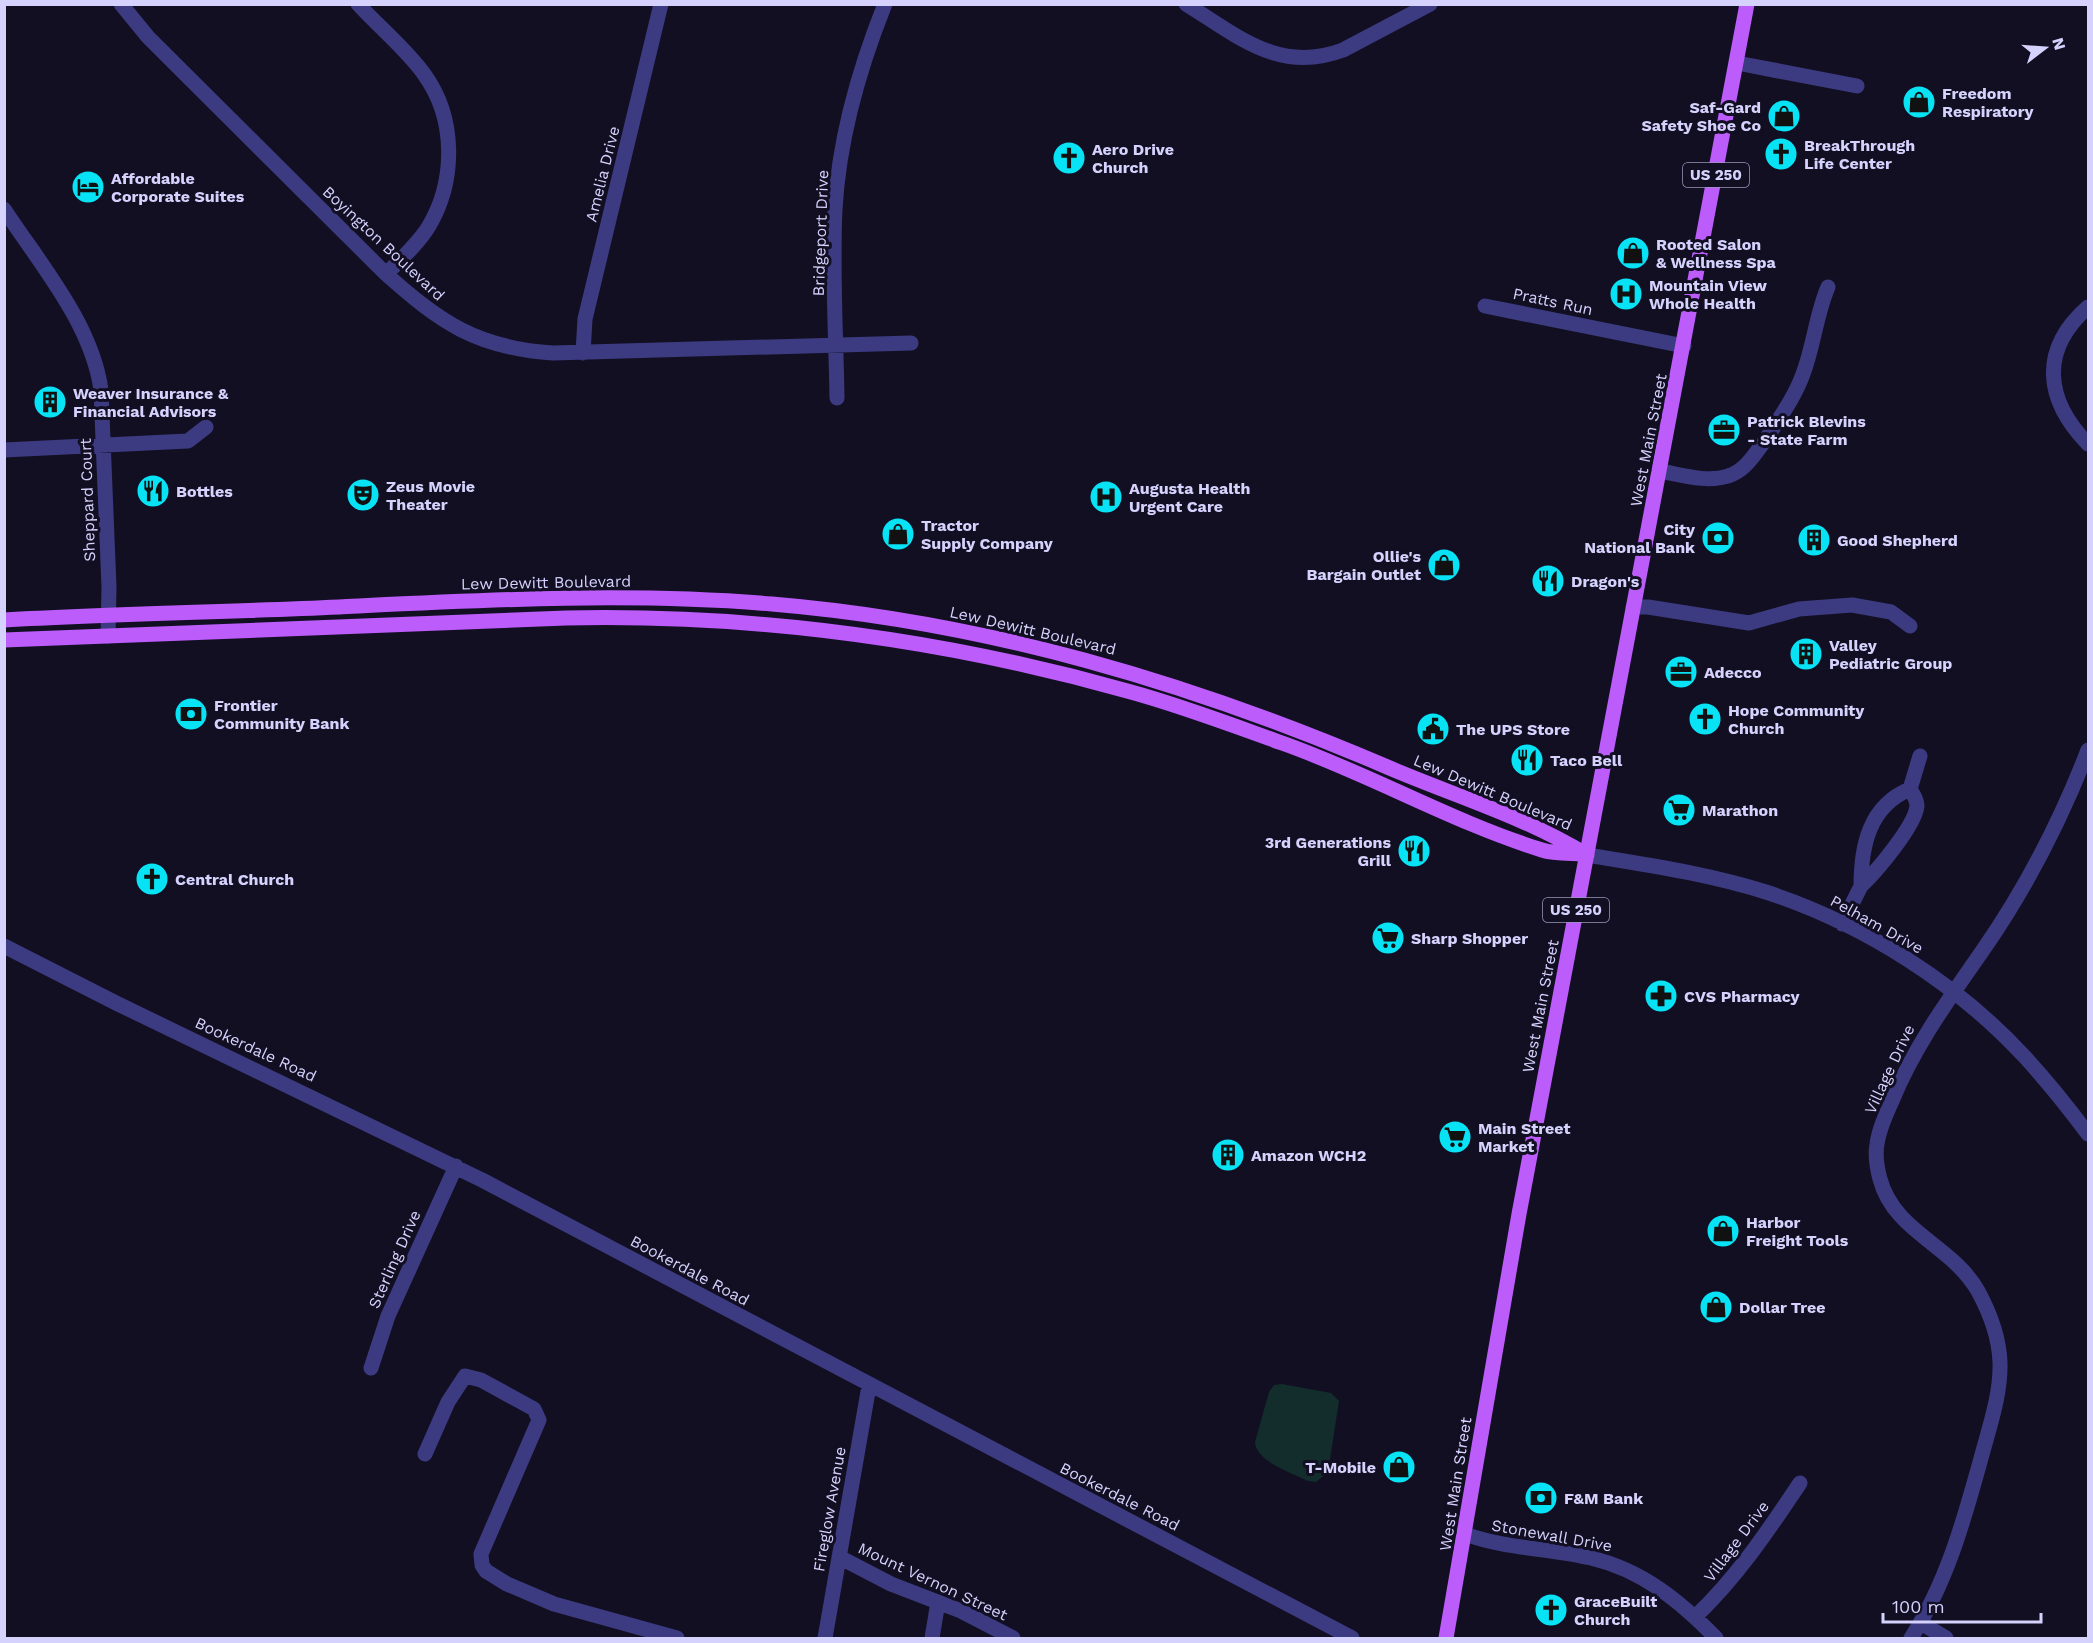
<svg xmlns="http://www.w3.org/2000/svg" width="2093" height="1643" font-family="'Work Sans',sans-serif">
  <rect width="100%" height="100%" fill="#120f23"/>
  <!-- green -->
  <path fill="#122d2c" d="M1282 1384 1331 1393 1339 1401 1328 1472 1316 1482 1308 1481C1293 1473 1256 1462 1255 1442L1269 1392 1274 1385Z"/>
  <g fill="none" stroke-linecap="round" stroke-linejoin="round">
    <!-- minor -->
    <path stroke="#3c3b81" stroke-width="15" d="M121 4 148 37 386 274C441 323 477 348 553 353L911 343
      M358 4C380 28 406 49 424 74 456 118 456 180 429 226 418 244 401 259 386 274
      M1186 4C1238 36 1279 74 1343 50L1430 4
      M1737 63 1857 86
      M4 209C40 264 92 324 101 390L109 587 108 636
      M1485 306 1684 346
      M2088 307C2039 350 2045 400 2088 444
      M583 353 585 319 661 4
      M837 398C836 335 832 272 835 209 839 139 859 69 885 4
      M4 450 188 441 206 427
      M1660 471C1682 475 1707 483 1728 476 1745 471 1754 455 1764 442 1778 420 1794 399 1803 374 1814 345 1816 315 1828 287
      M1633 607H1648L1749 623 1799 609 1852 605 1891 612 1910 626
      M1910 789C1913 794 1917 799 1917 806 1915 826 1876 872 1861 886 1861 846 1869 806 1910 789L1920 756
      M1587 855C1648 865 1710 874 1769 893 1865 925 1956 983 2024 1056 2047 1081 2068 1107 2088 1134
      M1842 924 1861 886
      M4 946 118 1004 482 1180 1352 1638
      M371 1368 388 1316 456 1166
      M425 1454 448 1402 465 1376 481 1380 534 1409 539 1420 481 1554 482 1565 486 1571 507 1584 554 1604 677 1638
      M1465 1534C1506 1549 1549 1548 1591 1558 1642 1570 1680 1601 1716 1638
      M839 1557 891 1584 961 1611 1013 1638
      M1695 1617C1737 1577 1768 1531 1800 1483
      M1921 1623 1946 1638
      M825 1638 869 1386
      M932 1638 938 1602
      M1911 1638C1948 1581 1965 1516 1983 1451 1991 1422 2001 1392 2000 1362 1999 1336 1990 1313 1978 1291 1952 1245 1894 1232 1880 1179 1877 1168 1875 1155 1877 1144 1879 1129 1886 1114 1892 1101 1915 1045 1949 999 1983 950 2026 888 2061 820 2088 750"/>
    <!-- major -->
    <path stroke="#bc5cfb" stroke-width="15" d="M4 620C116 614 228 612 339 607 483 600 628 592 772 604 986 622 1188 682 1385 766 1452 795 1524 816 1587 855
      M4 640 566 618C757 614 947 640 1131 692 1182 706 1232 725 1282 743 1370 774 1452 822 1542 850 1554 854 1570 853 1584 854
      M1446 1638 1519 1214 1747 4"/>
  </g>
  <!-- icons -->
  <defs>
    <g id="shop-disc" transform="scale(1.725)"><circle r="9.5" fill="#07e2f5" stroke="#120f23"/><path d="M-5-2.5h2.3a2.7 3.5 0 0 1 5.4 0H5L5.5 6h-11ZM-1.5-2.5h3a1.5 2.3 0 0 0-3 0Z" fill="#111"/></g>
    <g id="church-disc" transform="scale(1.725)"><circle r="9.5" fill="#07e2f5" stroke="#120f23"/><path d="M-1.2-6h2.4v3.5h3.3v2.4h-3.3V6h-2.4V-.1h-3.3v-2.4h3.3Z" fill="#111"/></g>
    <g id="hotel-disc" transform="scale(1.725)"><circle r="9.5" fill="#07e2f5" stroke="#120f23"/><path d="M-6-4.5h1.5V1H6V5H4.5V3h-9V5H-6ZM-4 0a1.8 1.8 0 1 1 3.6 0ZM.5 0V-2.5h3Q6-2.5 6 0Z" fill="#111"/></g>
    <g id="hospital-disc" transform="scale(1.725)"><circle r="9.5" fill="#07e2f5" stroke="#120f23"/><path d="M-5-5h3v3.5h4V-5h3V5h-3V1.5h-4V5h-3Z" fill="#111"/></g>
    <g id="building-disc" transform="scale(1.725)"><circle r="9.5" fill="#07e2f5" stroke="#120f23"/><path d="M-4-6H4V6H1V3H-1V6H-4ZM-2.5-4.3h1.7v1.8h-1.7ZM.8-4.3h1.7v1.8H.8ZM-2.5-1h1.7V.8h-1.7ZM.8-1h1.7V.8H.8Z" fill="#111"/></g>
    <g id="office-disc" transform="scale(1.725)"><circle r="9.5" fill="#07e2f5" stroke="#120f23"/><path d="M-6-3h4V-5.5h4V-3h4V5H-6ZM-1-4.5V-3h2v-1.5ZM-6 0V1H6V0Z" fill="#111"/></g>
    <g id="restaurant-disc" transform="scale(1.725)"><circle r="9.5" fill="#07e2f5" stroke="#120f23"/><path d="M-5-6h1v4h1v-4h1v4h1v-4h1v5L-1.5 .5V6h-2V.5L-5-1ZM5-6V6H3V1.5H1.5Q1.5-4 5-6Z" fill="#111"/></g>
    <g id="theatre-disc" transform="scale(1.725)"><circle r="9.5" fill="#07e2f5" stroke="#120f23"/><path d="M-5-5.5Q0-4 5-5.5V0Q5 5 0 6Q-5 5-5 0ZM-3.3-2.5H-1v1.5H-3.3ZM1-2.5H3.3v1.5H1ZM-2.8 1Q0 5.5 2.8 1Z" fill="#111"/></g>
    <g id="bank-disc" transform="scale(1.725)"><circle r="9.5" fill="#07e2f5" stroke="#120f23"/><path d="M-6-4H6V4H-6ZM0-2.3a2.3 2.3 0 1 0 0 4.6a2.3 2.3 0 1 0 0-4.6Z" fill="#111"/></g>
    <g id="civic-disc" transform="scale(1.725)"><circle r="9.5" fill="#07e2f5" stroke="#120f23"/><path d="M-.6-6.5H3V-4.5H.6V-3L4-1V1h2V6H-6V1h2V-1L-.6-3ZM-1.2 2.5V6h2.4V2.5Z" fill="#111"/></g>
    <g id="supermarket-disc" transform="scale(1.725)"><circle r="9.5" fill="#07e2f5" stroke="#120f23"/><path d="M-6-5.5h2.5l.6 2H6L4.5 2H-2.5L-4.4-4H-6ZM-1.5 3.2a1.3 1.3 0 1 0 .1 0ZM3 3.2a1.3 1.3 0 1 0 .1 0Z" fill="#111"/></g>
    <g id="pharmacy-disc" transform="scale(1.725)"><circle r="9.5" fill="#07e2f5" stroke="#120f23"/><path d="M-2-6h4v4h4v4h-4v4h-4v-4h-4v-4h4Z" fill="#111"/></g>
  </defs>
  <g fill-rule="evenodd">
    <use href="#shop-disc" x="1919" y="102"/>
    <use href="#shop-disc" x="1784" y="116"/>
    <use href="#church-disc" x="1781" y="154"/>
    <use href="#church-disc" x="1069" y="158"/>
    <use href="#hotel-disc" x="88" y="187"/>
    <use href="#shop-disc" x="1633" y="253"/>
    <use href="#hospital-disc" x="1626" y="294"/>
    <use href="#building-disc" x="50" y="402"/>
    <use href="#office-disc" x="1724" y="430"/>
    <use href="#restaurant-disc" x="153" y="491"/>
    <use href="#theatre-disc" x="363" y="495"/>
    <use href="#hospital-disc" x="1106" y="497"/>
    <use href="#shop-disc" x="898" y="534"/>
    <use href="#bank-disc" x="1718" y="538"/>
    <use href="#building-disc" x="1814" y="540"/>
    <use href="#shop-disc" x="1444" y="565"/>
    <use href="#restaurant-disc" x="1548" y="581"/>
    <use href="#building-disc" x="1806" y="654"/>
    <use href="#office-disc" x="1681" y="672"/>
    <use href="#bank-disc" x="191" y="714"/>
    <use href="#church-disc" x="1705" y="719"/>
    <use href="#civic-disc" x="1433" y="729"/>
    <use href="#restaurant-disc" x="1527" y="760"/>
    <use href="#supermarket-disc" x="1679" y="810"/>
    <use href="#restaurant-disc" x="1414" y="851"/>
    <use href="#church-disc" x="152" y="879"/>
    <use href="#supermarket-disc" x="1388" y="938"/>
    <use href="#pharmacy-disc" x="1661" y="996"/>
    <use href="#supermarket-disc" x="1455" y="1137"/>
    <use href="#building-disc" x="1228" y="1155"/>
    <use href="#shop-disc" x="1723" y="1231"/>
    <use href="#shop-disc" x="1716" y="1307"/>
    <use href="#shop-disc" x="1399" y="1467"/>
    <use href="#bank-disc" x="1541" y="1498"/>
    <use href="#church-disc" x="1551" y="1610"/>
  </g>
  <g text-anchor="middle" stroke-width="6" stroke-linejoin="round" paint-order="stroke">
    <!-- shield labels -->
    <g fill="#120f23" stroke="#9b98bc" stroke-width="1.5">
      <rect x="1683" y="163" width="66" height="24" rx="4.5"/>
      <rect x="1543" y="898" width="66" height="24" rx="4.5"/>
    </g>
    <g font-size="15" font-weight="bold" fill="#d6d2fe">
      <text x="1716" y="180">US 250</text>
      <text x="1576" y="915">US 250</text>
    </g>
    <!-- poi labels -->
    <g font-size="16" font-weight="bold" fill="#d6d2fe" stroke="#120f23" text-anchor="start">
      <text x="1942" y="99">Freedom<tspan x="1942" dy="18">Respiratory</tspan></text>
      <text x="1761" y="113" text-anchor="end">Saf-Gard<tspan x="1761" dy="18">Safety Shoe Co</tspan></text>
      <text x="1804" y="151">BreakThrough<tspan x="1804" dy="18">Life Center</tspan></text>
      <text x="1092" y="155">Aero Drive<tspan x="1092" dy="18">Church</tspan></text>
      <text x="111" y="184">Affordable<tspan x="111" dy="18">Corporate Suites</tspan></text>
      <text x="1656" y="250">Rooted Salon<tspan x="1656" dy="18">&amp; Wellness Spa</tspan></text>
      <text x="1649" y="291">Mountain View<tspan x="1649" dy="18">Whole Health</tspan></text>
      <text x="73" y="399">Weaver Insurance &amp;<tspan x="73" dy="18">Financial Advisors</tspan></text>
      <text x="1747" y="427">Patrick Blevins<tspan x="1747" dy="18">- State Farm</tspan></text>
      <text x="386" y="492">Zeus Movie<tspan x="386" dy="18">Theater</tspan></text>
      <text x="1129" y="494">Augusta Health<tspan x="1129" dy="18">Urgent Care</tspan></text>
      <text x="176" y="497">Bottles</text>
      <text x="921" y="531">Tractor<tspan x="921" dy="18">Supply Company</tspan></text>
      <text x="1695" y="535" text-anchor="end">City<tspan x="1695" dy="18">National Bank</tspan></text>
      <text x="1837" y="546">Good Shepherd</text>
      <text x="1421" y="562" text-anchor="end">Ollie's<tspan x="1421" dy="18">Bargain Outlet</tspan></text>
      <text x="1571" y="587">Dragon's</text>
      <text x="1829" y="651">Valley<tspan x="1829" dy="18">Pediatric Group</tspan></text>
      <text x="1704" y="678">Adecco</text>
      <text x="214" y="711">Frontier<tspan x="214" dy="18">Community Bank</tspan></text>
      <text x="1728" y="716">Hope Community<tspan x="1728" dy="18">Church</tspan></text>
      <text x="1456" y="735">The UPS Store</text>
      <text x="1550" y="766">Taco Bell</text>
      <text x="1702" y="816">Marathon</text>
      <text x="1391" y="848" text-anchor="end">3rd Generations<tspan x="1391" dy="18">Grill</tspan></text>
      <text x="175" y="885">Central Church</text>
      <text x="1411" y="944">Sharp Shopper</text>
      <text x="1684" y="1002">CVS Pharmacy</text>
      <text x="1478" y="1134">Main Street<tspan x="1478" dy="18">Market</tspan></text>
      <text x="1251" y="1161">Amazon WCH2</text>
      <text x="1746" y="1228">Harbor<tspan x="1746" dy="18">Freight Tools</tspan></text>
      <text x="1739" y="1313">Dollar Tree</text>
      <text x="1376" y="1473" text-anchor="end">T-Mobile</text>
      <text x="1564" y="1504">F&amp;M Bank</text>
      <text x="1574" y="1607">GraceBuilt<tspan x="1574" dy="18">Church</tspan></text>
    </g>
    <!-- street labels -->
    <g font-size="16" fill="#d6d2fe" stroke="#120f23">
      <text transform="translate(602 174) rotate(-76)" y="6">Amelia Drive</text>
      <text transform="translate(820 233) rotate(-88)" y="6">Bridgeport Drive</text>
      <text transform="translate(384 243) rotate(43)" y="6">Boyington Boulevard</text>
      <text transform="translate(1553 301) rotate(12)" y="6">Pratts Run</text>
      <text transform="translate(1648 440) rotate(-79)" y="6">West Main Street</text>
      <text transform="translate(87 500) rotate(-92)" y="6">Sheppard Court</text>
      <text transform="translate(546 582) rotate(-1)" y="6">Lew Dewitt Boulevard</text>
      <text transform="translate(1033 630) rotate(13)" y="6">Lew Dewitt Boulevard</text>
      <text transform="translate(1493 792) rotate(23)" y="6">Lew Dewitt Boulevard</text>
      <text transform="translate(1877 924) rotate(29)" y="6">Pelham Drive</text>
      <text transform="translate(1540 1006) rotate(-79)" y="6">West Main Street</text>
      <text transform="translate(256 1049) rotate(25)" y="6">Bookerdale Road</text>
      <text transform="translate(1889 1069) rotate(-65)" y="6">Village Drive</text>
      <text transform="translate(394 1259) rotate(-66)" y="6">Sterling Drive</text>
      <text transform="translate(690 1270) rotate(28)" y="6">Bookerdale Road</text>
      <text transform="translate(1455 1484) rotate(-81)" y="6">West Main Street</text>
      <text transform="translate(1120 1496) rotate(27)" y="6">Bookerdale Road</text>
      <text transform="translate(829 1509) rotate(-80)" y="6">Fireglow Avenue</text>
      <text transform="translate(1552 1535) rotate(10)" y="6">Stonewall Drive</text>
      <text transform="translate(1736 1541) rotate(-53)" y="6">Village Drive</text>
      <text transform="translate(933 1581) rotate(25)" y="6">Mount Vernon Street</text>
    </g>
  </g>
  <!-- border -->
  <rect width="2093" height="1643" fill="none" stroke="#d6d2fe" stroke-width="12"/>
  <!-- north arrow -->
  <g transform="translate(2045 48) rotate(73)" stroke="#120f23" stroke-width="4.5" paint-order="stroke">
  <path d="M0-4.5L10 22L0 15L-10 22Z" fill="#d6d2fe"/>
  <text y="-9" font-size="16" font-weight="bold" text-anchor="middle" fill="#d6d2fe">N</text>
  </g>
  <!-- scale -->
  <path d="M1883 1613v9h158v-9" fill="none" stroke="#d6d2fe" stroke-width="3"/>
  <text x="1892" y="1613" font-size="18" fill="#d6d2fe" stroke="#120f23" stroke-width="4.5" paint-order="stroke">100 m</text>
</svg>
